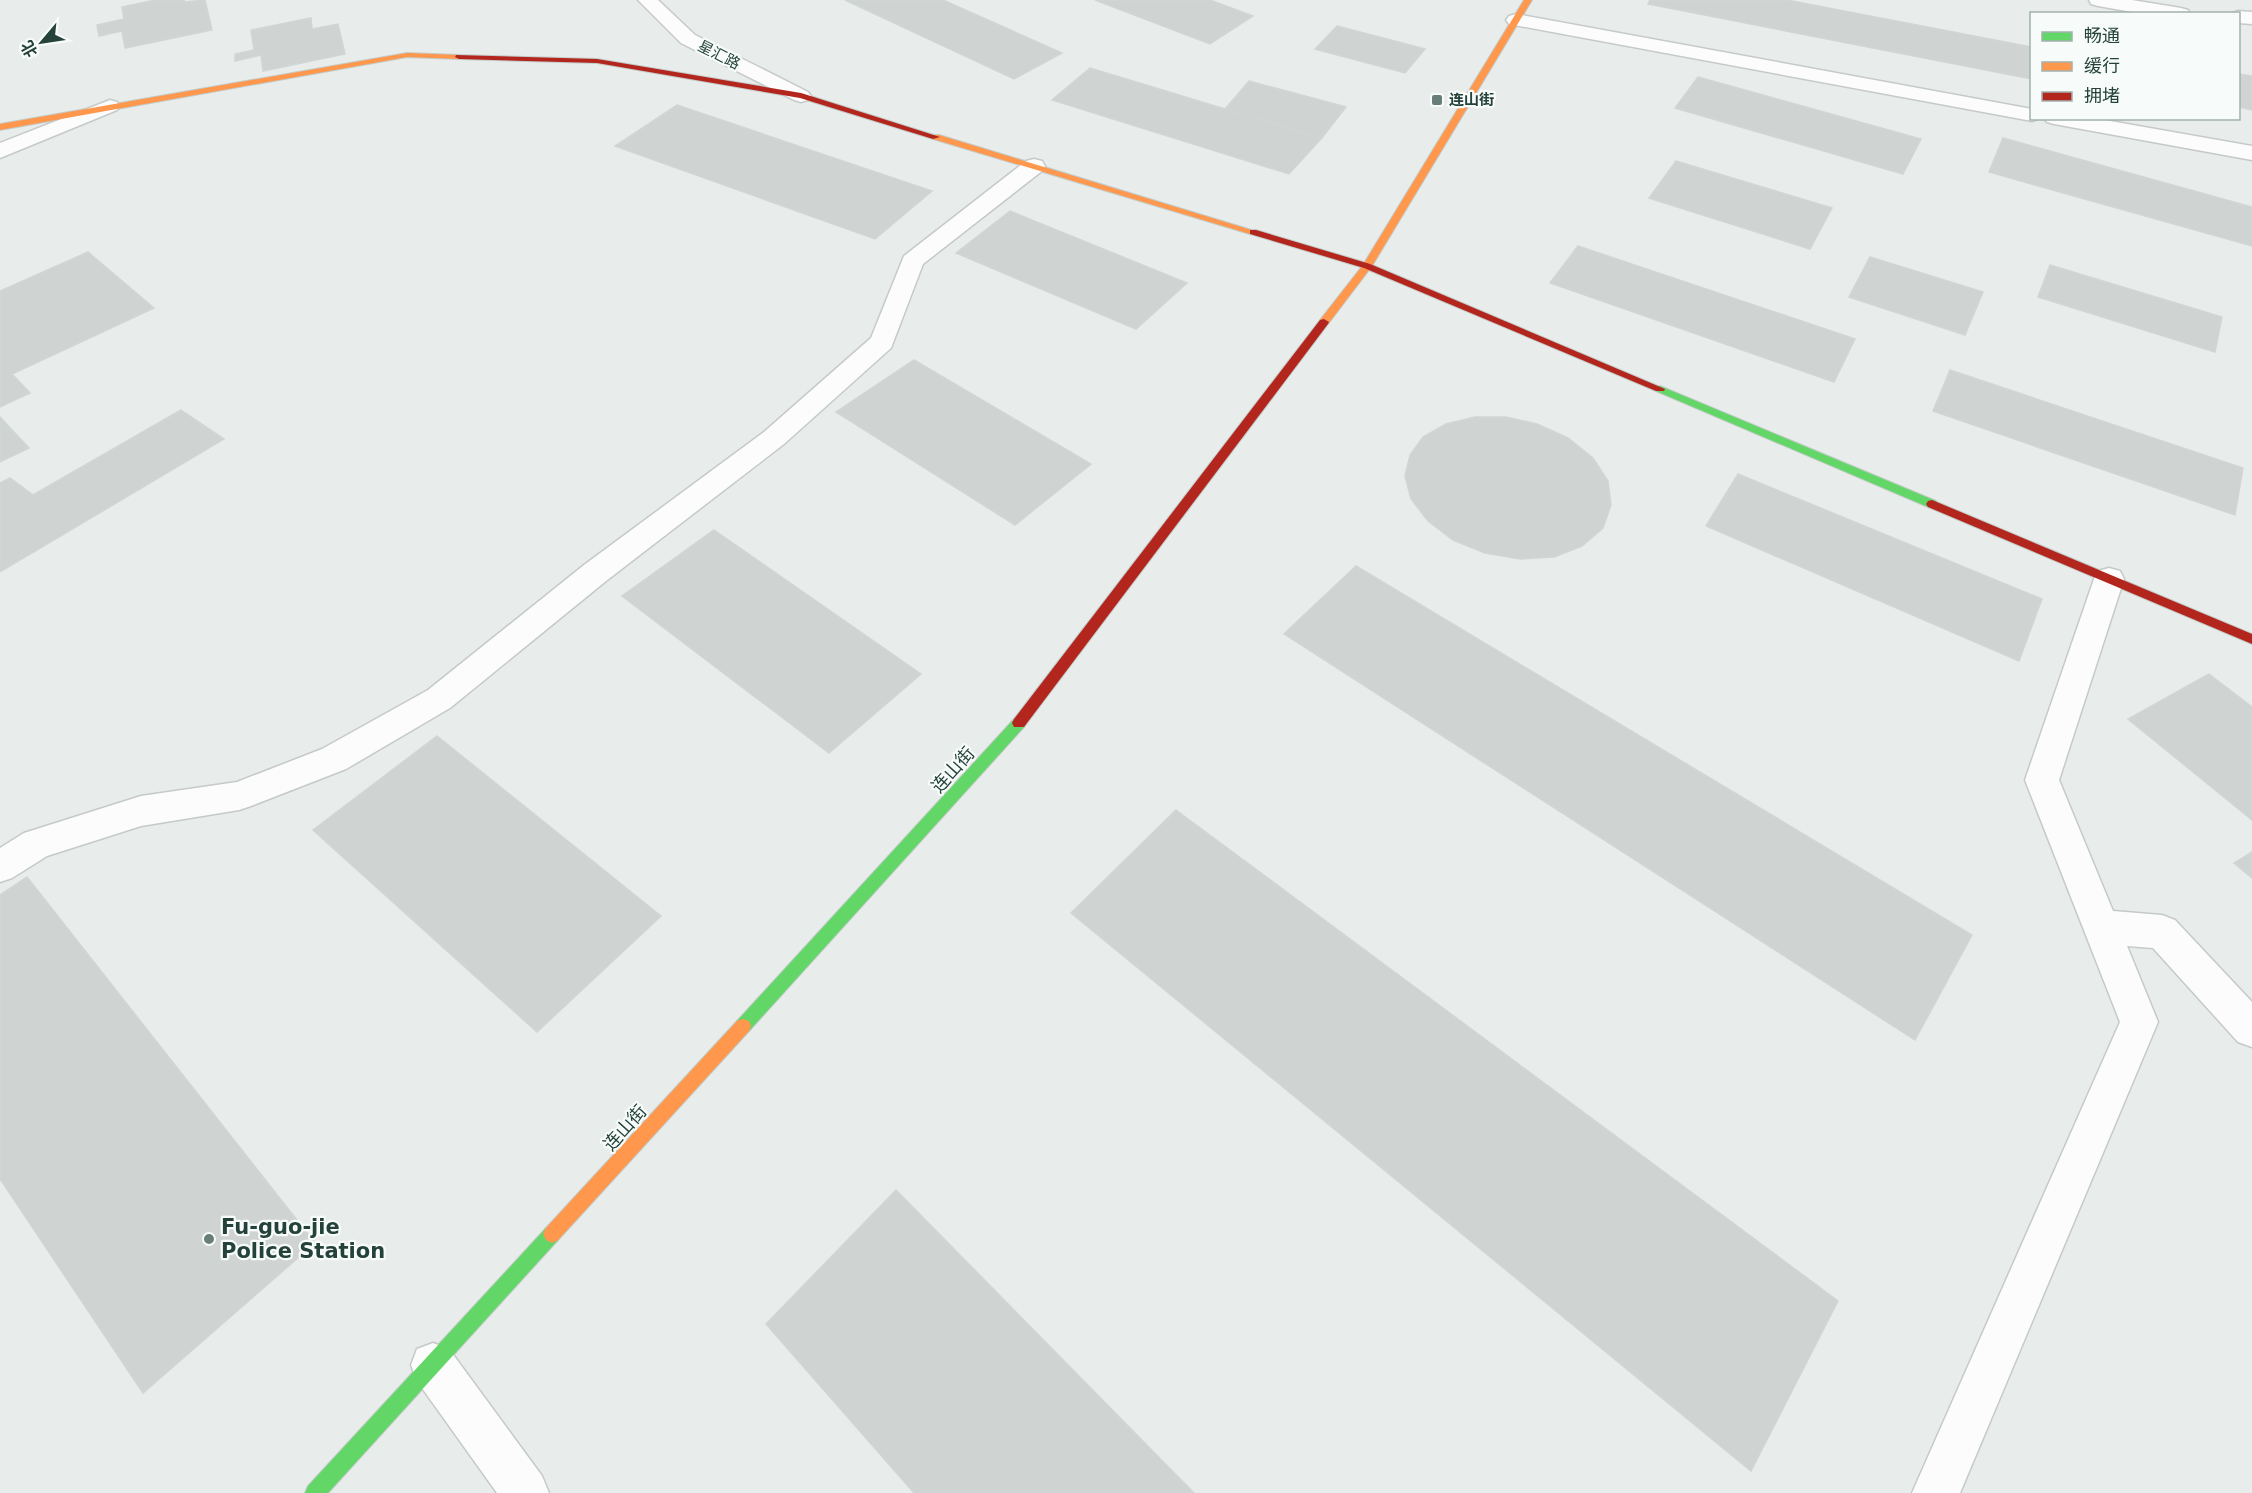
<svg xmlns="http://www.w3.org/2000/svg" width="2252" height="1493" font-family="'DejaVu Sans','Noto Sans SC',sans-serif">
  <rect width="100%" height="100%" fill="#e8edeb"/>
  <!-- building -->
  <path fill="#cfd4d2" stroke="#d1d6d4" stroke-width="1.5" d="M155 0H184L185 2 205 0 212 30 125 48 122 31 99 36 97 25 124 19 122 7Z
    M845 0H943L1062 53 1014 79Z
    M1095 0H1210L1253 16 1210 44Z
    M1650 0H1787L2032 47V79L1648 4Z
    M311 18 312 29 338 24 345 54 263 71 261 55 235 61V54L254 50 251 30Z
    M1337 26 1425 49 1405 73 1315 49Z
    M1090 68 1225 109 1322 138 1289 174 1052 100Z
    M2238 74 2252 76V110L2238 107Z
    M1698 77 1921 139 1903 174 1675 108Z
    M1249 81 1346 107 1322 138 1225 109Z
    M677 105 932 191 875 239 615 146Z
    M2003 138 2252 207V246L1989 172Z
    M1676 161 1832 208 1810 249 1649 198Z
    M1010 211 1187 283 1136 329 956 253Z
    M1578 246 1855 339 1834 382 1550 283Z
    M88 252 154 308 12 374 30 393 0 407V291Z
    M1870 257 1983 292 1965 335 1849 297Z
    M2050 265 2222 317 2215 352 2038 297Z
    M914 360 1091 464 1015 525 836 412Z
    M1950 370 2243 468 2235 515 1933 411Z
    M181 410 224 439 0 572V483L10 478 33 495Z
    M0 417 29 448 0 462Z
    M1475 417H1506L1537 424 1568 438 1593 458 1608 481 1611 505 1603 528 1582 546 1554 557 1520 559 1485 553 1453 540 1428 521 1411 499 1405 476 1410 455 1423 437 1446 424Z
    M1738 474 2042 599 2019 661 1706 526Z
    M714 530 921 674 829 753 622 596Z
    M1356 566 1972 935 1915 1040 1284 634Z
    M2209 674 2252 707V820L2128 719Z
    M437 736 661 916 537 1032 313 830Z
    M1176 810 1838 1301 1751 1471 1071 913Z
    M2252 852V878L2234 863Z
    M27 877 315 1243 143 1393 0 1179V895Z
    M896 1190 1194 1493H914L766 1324Z"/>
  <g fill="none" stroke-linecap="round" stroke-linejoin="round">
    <!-- street casing -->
    <g stroke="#c5cac8" stroke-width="3">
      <path id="street" d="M638 0H658L695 35 808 92 811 96 808 100 801 102 794 100 681 43Z
        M2089 0H2132L2181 8 2188 10 2190 14H2144L2098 6 2091 4Z
        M2238 11 2252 12V24L2238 23V14H2231Z
        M1516 14 2032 109V118H2040L2032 121 1509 24 1506 20 1509 16Z
        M110 100 117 102 120 106 117 110 0 158V143Z
        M2044 118H2093L2252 146V160L2054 124 2047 122Z
        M1034 159 1042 161 1045 166 1042 171 923 264 891 348 784 444 606 581 450 708 346 769 251 806 239 810 141 826 47 856 12 878 0 882V848L24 833 141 796 237 782 322 749 428 690 584 565 764 432 871 338 904 256 1026 161Z
        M2109 568 2120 571 2124 579 2059 780 2113 911 2162 915 2175 920 2252 1002V1047L2238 1042 2153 948 2127 946 2158 1022 1960 1493H1912L2120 1022 2025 780 2094 579 2098 571Z
        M433 1343 449 1349 542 1476 549 1493H497L417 1381 411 1365 417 1349Z"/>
    </g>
    <!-- fast casing -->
    <g stroke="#c3cbc8" stroke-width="2">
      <path id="fast" d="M1660 386 1936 501 1938 504 1932 508 1928 507 1656 391V387Z
        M1019 718 1024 719 1026 723 1024 727 749 1031 743 1033 737 1031 735 1026 737 1021 1014 719Z
        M552 1225 558 1228 561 1234 558 1240 328 1493H305L308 1486 546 1228Z"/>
    </g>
    <!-- slow casing -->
    <g stroke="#c3cbc8" stroke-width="2">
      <path id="slow" d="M1524 0H1532L1372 266 1328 324H1320V320L1363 265Z
        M407 53 459 55 463 57 459 59 407 57 0 130V124Z
        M933 135H939L1258 232 1250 234 933 139Z
        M743 1019 749 1021 751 1026 749 1031 558 1240 552 1243 546 1240 543 1234 546 1228 737 1021Z"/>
    </g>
    <!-- jam casing -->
    <g stroke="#c3cbc8" stroke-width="2">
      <path id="jam" d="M456 55 597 59 801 93 940 137 933 139 800 98 597 63 459 59 455 57Z
        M1250 230H1256L1370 264 1665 389 1664 391H1656L1364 268 1250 234Z
        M1324 319 1329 322 1328 324 1024 727H1014L1012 723 1014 719 1320 320Z
        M1932 500 2252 634V644L1928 507 1926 504 1928 501Z"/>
    </g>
    <!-- street -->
    <use href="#street" fill="#fcfcfc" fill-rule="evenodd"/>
    <!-- fast -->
    <use href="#fast" fill="#63d668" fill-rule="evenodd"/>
    <!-- slow -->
    <use href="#slow" fill="#ff974d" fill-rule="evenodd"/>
    <!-- jam -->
    <use href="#jam" fill="#b3261e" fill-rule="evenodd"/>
  </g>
  <!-- markers -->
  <g fill="#697e78" stroke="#f7fbf9" stroke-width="2">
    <rect x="1431" y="94" width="12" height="12" rx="3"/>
    <circle cx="209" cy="1239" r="6"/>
  </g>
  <g text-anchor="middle" stroke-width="4.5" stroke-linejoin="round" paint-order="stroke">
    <!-- far-street labels -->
    <g font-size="15" fill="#24423a" stroke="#f7fbf9">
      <text transform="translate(719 55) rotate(27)" y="5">星汇路</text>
    </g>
    <!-- far-poi labels -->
    <g font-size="15" font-weight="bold" fill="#24423a" stroke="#f7fbf9" text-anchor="start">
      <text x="1449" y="105">连山街</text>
    </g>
    <!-- street labels -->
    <g font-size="18" fill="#24423a" stroke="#f7fbf9">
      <text transform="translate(953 770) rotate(-48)" y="6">连山街</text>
      <text transform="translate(625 1128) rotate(-48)" y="6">连山街</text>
    </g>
    <!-- near-poi labels -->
    <g font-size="21" font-weight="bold" fill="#24423a" stroke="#f7fbf9" text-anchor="start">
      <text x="221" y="1234">Fu-guo-jie<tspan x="221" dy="24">Police Station</tspan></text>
    </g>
  </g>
  <!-- legend -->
  <rect x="2030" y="12" width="210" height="108" fill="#f7fbf9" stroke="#a3b1ad" stroke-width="1.5"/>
  <rect x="2042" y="32" width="30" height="9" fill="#63d668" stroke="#a3b1ad" stroke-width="1.5"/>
  <text x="2084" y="42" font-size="18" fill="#24423a">畅通</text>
  <rect x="2042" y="62" width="30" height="9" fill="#ff974d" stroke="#a3b1ad" stroke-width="1.5"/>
  <text x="2084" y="72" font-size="18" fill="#24423a">缓行</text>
  <rect x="2042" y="92" width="30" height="9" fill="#b3261e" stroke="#a3b1ad" stroke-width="1.5"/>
  <text x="2084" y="102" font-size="18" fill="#24423a">拥堵</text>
  <!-- north arrow -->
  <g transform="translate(42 42) rotate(241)" stroke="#f7fbf9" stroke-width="4.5" paint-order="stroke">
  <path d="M0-4.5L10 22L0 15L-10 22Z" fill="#24423a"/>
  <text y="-9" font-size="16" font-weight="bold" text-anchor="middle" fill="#24423a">北</text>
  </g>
</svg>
